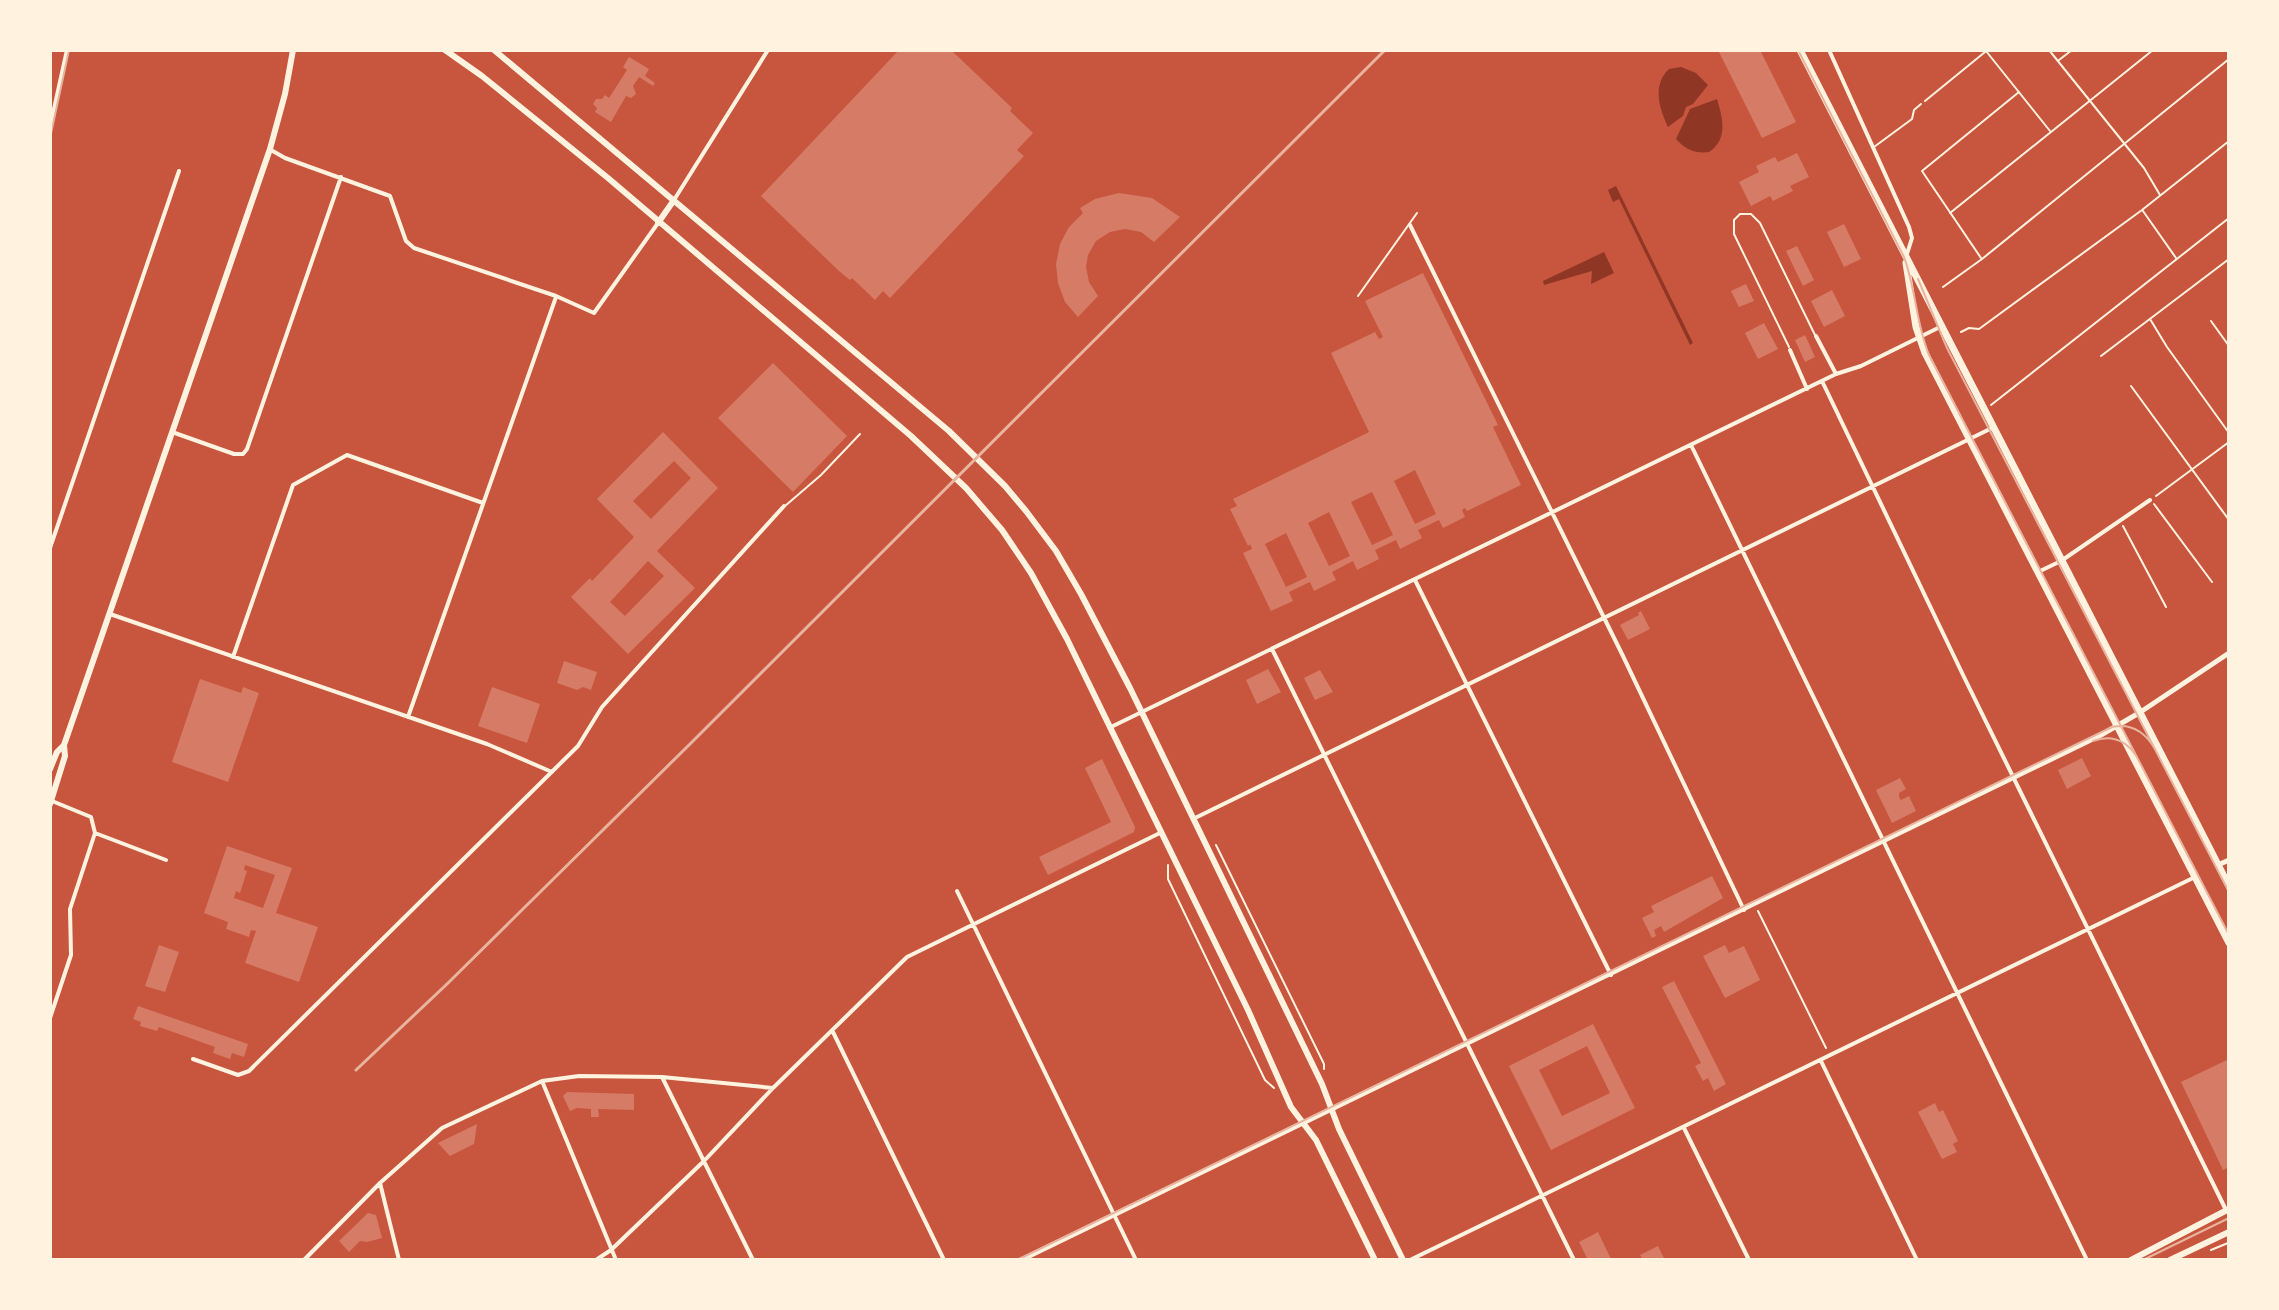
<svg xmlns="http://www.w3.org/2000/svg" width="2279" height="1310" font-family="Overpass,sans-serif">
  <rect width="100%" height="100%" fill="#c8553d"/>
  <!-- water -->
  <path fill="#8f3625" d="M1681 67 1696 73 1708 85 1693 104 1686 107 1683 116 1668 127C1659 108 1652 85 1669 69Z
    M1717 99C1723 119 1728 139 1709 152 1695 154 1685 149 1676 139L1690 109Z
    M1616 186 1693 343 1690 345 1619 199 1613 202 1608 190Z
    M1604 252 1614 273 1591 284 1592 271 1544 285 1543 281Z"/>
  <!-- building -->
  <path fill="#d67c66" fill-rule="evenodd" d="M899 50H951L1012 108 1010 111 1033 133 1017 150 1024 156 890 298 883 291 875 300 852 278 850 280 839 271 761 196Z
    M1718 50H1760L1796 122 1762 138Z
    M629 57 649 69 645 76 655 83 653 86 639 77 633 86 636 94 631 98 626 96 611 122 595 112 597 108 593 104 596 99H602L605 95 609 98 627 70 623 67Z
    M1797 153 1809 177 1790 186 1793 191 1773 201 1770 196 1751 206 1739 182 1759 172 1756 166 1775 157 1778 162Z
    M1119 193 1152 198 1180 217 1154 242 1141 232 1125 229 1110 232 1096 241 1088 255 1086 267 1089 282 1098 296 1078 317 1065 302 1058 283 1056 264 1060 244 1069 227 1083 213 1080 208 1095 199Z
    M1844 224 1861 259 1844 267 1827 232Z
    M1797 246 1814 280 1803 286 1786 251Z
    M1423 273 1498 425 1493 427 1521 485 1467 511 1465 508 1462 510 1465 517 1443 528 1439 520 1418 530 1422 538 1400 549 1396 540 1375 550 1379 559 1357 570 1353 561 1332 572 1336 580 1314 591 1310 582 1289 592 1293 601 1271 611 1243 553 1252 549 1250 544 1248 546 1230 509 1237 506 1233 499 1369 432 1331 353 1375 332 1379 339 1383 337 1365 301ZM1415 470 1436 514 1415 524 1394 481ZM1372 492 1393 535 1372 545 1351 502ZM1329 512 1350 556 1329 566 1308 523ZM1286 533 1307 577 1286 587 1265 544Z
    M1746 284 1754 301 1739 307 1731 291Z
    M1832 290 1845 316 1824 327 1811 301Z
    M1764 323 1778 349 1758 359 1745 333Z
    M1805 335 1815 357 1805 362 1795 340Z
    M773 363 847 436 793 492 718 418Z
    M663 432 718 488 657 551 695 588 628 654 571 597 590 578 592 581 634 537 597 499ZM674 461 691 478 651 519 633 501ZM648 561 664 576 625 616 610 602Z
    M1641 611 1650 629 1628 640 1620 625 1639 615 1638 613Z
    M564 661 597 672 591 690 583 687 577 690 557 683Z
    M1268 669 1281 692 1257 704 1246 680Z
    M1320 670 1333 692 1315 700 1304 678Z
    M200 679 241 693 243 687 259 693 228 782 172 762Z
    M492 687 540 704 527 743 478 726Z
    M2082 758 2091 776 2067 789 2058 770Z
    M1102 759 1135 827 1134 832 1048 875 1039 857 1111 822 1085 768Z
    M1900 778 1906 789 1899 793V797L1901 800 1909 796 1916 811 1892 823 1876 790Z
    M227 846 292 868 276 913 318 927 299 982 245 963 256 931 251 930 249 937 226 929 228 922 204 913ZM245 865 275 875 263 908 234 898 236 891 240 893 247 871 244 870Z
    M1712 876 1723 898 1664 932 1661 926 1654 930 1656 936 1652 938 1642 918 1654 912 1651 906Z
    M159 945 179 952 165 992 145 986Z
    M1725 945 1729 953 1744 946 1760 980 1725 998 1703 956Z
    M1674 981 1726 1084 1714 1091 1708 1078 1703 1081 1695 1066 1701 1063 1662 987Z
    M138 1006 248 1044 244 1057 232 1053 230 1059 213 1053 215 1047 159 1027 157 1031 140 1026 141 1022 133 1019Z
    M1593 1024 1635 1108 1551 1150 1509 1066ZM1587 1046 1610 1093 1562 1116 1539 1070Z
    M2229 1059V1167L2223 1170 2181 1082Z
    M567 1092 634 1094V1110L598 1109 599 1117H591V1109L577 1108 570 1111 563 1096Z
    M1935 1103 1939 1112 1943 1110 1958 1141 1953 1144 1957 1152 1942 1159 1918 1112Z
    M477 1124 474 1144 450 1156 438 1143Z
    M368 1213 376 1215 382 1238 367 1242 360 1241 349 1252 339 1241Z
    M1598 1232 1611 1259 1609 1260H1588L1579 1242Z
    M1658 1246 1665 1260H1643L1640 1255Z"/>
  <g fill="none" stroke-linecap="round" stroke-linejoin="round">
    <!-- path -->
    <path stroke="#fff3e0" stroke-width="2" d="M2049 50 2144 168 2160 195
      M1986 51 2050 131
      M2059 60 2072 50
      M1925 101 1985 52
      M2143 211 2176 258
      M1950 213 2153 50
      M1981 258 1922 171 2019 92
      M1943 287 1982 259 2229 59
      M2150 319 2167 347 2229 433
      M2211 321 2229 346
      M1961 332 1969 328 1979 329 2142 210 2229 141
      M2101 356 2229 259
      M2131 386 2229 520
      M1991 405 2229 218
      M2156 496 2229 442
      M2154 504 2212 582
      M2123 526 2166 607
      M1216 845 1324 1064V1069
      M1168 865V879L1265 1080 1274 1088
      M1758 911 1826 1048
      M2211 1250 2228 1243"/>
    <!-- service -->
    <path stroke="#fff3e0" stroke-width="2" d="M1874 147 1912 119 1914 110 1921 104
      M1358 296 1417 213
      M1789 347 1734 234V220L1740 214H1751L1760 223 1815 335
      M785 506 821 475 860 434"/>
    <!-- minor -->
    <path stroke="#fff3e0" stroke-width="4" d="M1829 50 1909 227 1912 238 1907 254
      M50 127 67 50
      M271 150 285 158 390 196 406 241 414 248 556 296 594 313 658 223
      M674 200 768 50
      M1410 225 1622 654 1744 910
      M1816 336 1836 374
      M1790 350 1807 389
      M1822 381 1964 677 2226 1210
      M172 432 234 454H243L247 449 341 177
      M1691 445 2087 1260
      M50 548 179 171
      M2038 572 2061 561 2150 500
      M1415 580 1611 975
      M110 614 487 744 552 772
      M1272 649 1574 1260
      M233 657 293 485 347 455 483 503
      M408 717 556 297
      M1111 727 1836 374 1861 366 1940 327
      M1193 819 1992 428
      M95 833 166 860
      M957 891 1136 1260
      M50 1018 71 955 70 909 95 833 91 817 52 801
      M833 1032 944 1260
      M193 1059 238 1075 249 1071 578 746 602 707 784 506
      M1821 1061 1917 1260
      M662 1077 753 1260
      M542 1081 616 1260
      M1684 1128 1749 1260
      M380 1183 399 1260
      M304 1260 380 1183 442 1128 542 1081 579 1076 662 1077 773 1088
      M596 1260 611 1250 704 1161 773 1088 907 957 1162 832
      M1410 1260 2195 877"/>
    <!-- tertiary -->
    <path stroke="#fff3e0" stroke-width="5" d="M2218 865 2229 860
      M1021 1260 2101 735 2139 713 2229 653"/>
    <!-- secondary -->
    <path stroke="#fff3e0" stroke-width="6" d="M445 50 482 76 608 178 911 436 966 488 1002 530 1031 573 1067 639 1248 1010 1291 1107 1316 1140 1375 1260
      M494 50 949 431 1005 486 1026 511 1056 551 1081 594 1130 688 1322 1084 1339 1129 1403 1260
      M658 223 674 200
      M50 769 57 752 64 745 270 149 285 94 293 50
      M50 804 65 756 64 745
      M2131 1260 2229 1209
      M2170 1260 2229 1232"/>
    <!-- primary -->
    <path stroke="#fff3e0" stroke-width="7" d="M1800 50 2229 886
      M1906 263 1916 327 1925 353 2229 943"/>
    <!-- tram -->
    <path stroke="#e9b49f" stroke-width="2" d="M1798 50 1904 257C1916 289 1916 324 1929 355L2229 935
      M50 138 69 50
      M1918 279 1947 348 2229 892
      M2093 741C2112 734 2126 740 2137 757
      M1017 1260 2112 727C2131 723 2145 732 2155 749
      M2143 1260 2229 1218"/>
    <!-- rail -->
    <path stroke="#e9b49f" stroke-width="3" d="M356 1070 447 984 690 744 1385 50"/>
  </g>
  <!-- border -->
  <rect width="2279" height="1310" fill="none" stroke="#fff3e0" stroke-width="104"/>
</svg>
